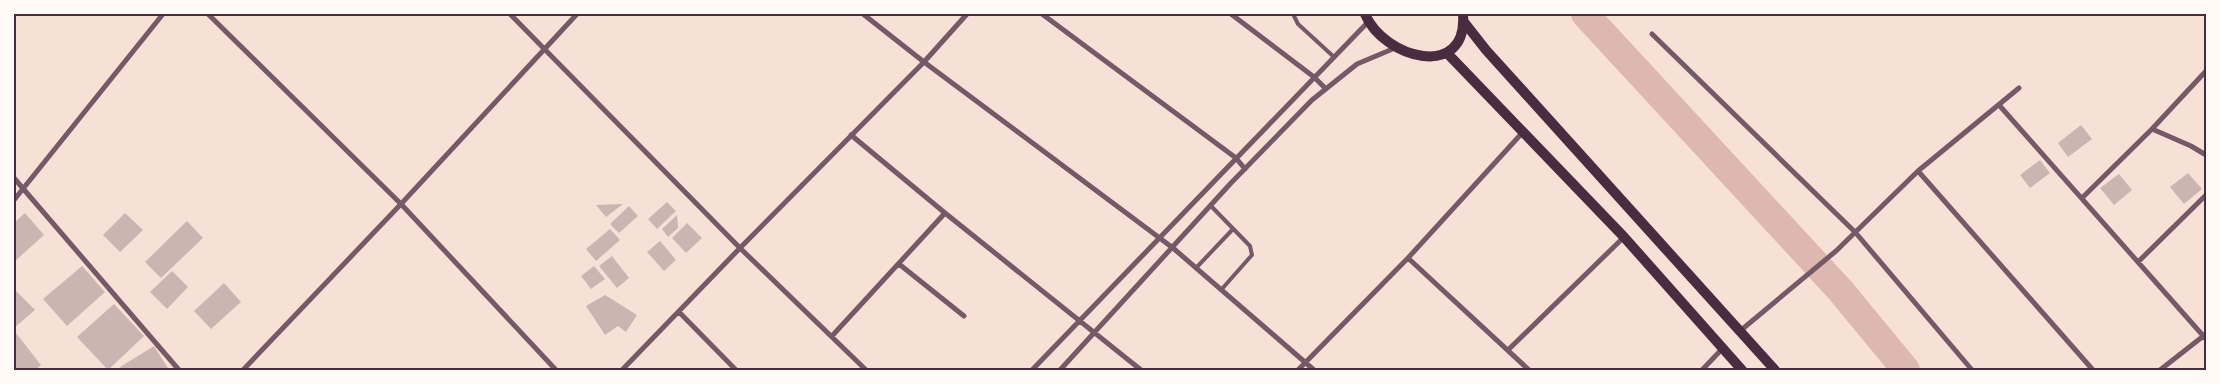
<svg xmlns="http://www.w3.org/2000/svg" width="2220" height="384" font-family="'Noto Sans',sans-serif">
  <rect width="100%" height="100%" fill="#f7e1d7"/>
  <g fill="none" stroke-linecap="round" stroke-linejoin="round">
    <!-- river -->
    <path stroke="#dcb8b0" stroke-width="28" d="M1585 14 1840 290 1906 370"/>
  </g>
  <!-- building -->
  <path fill="#ccb4b1" d="M2081 125 2092 139 2068 157 2058 143Z
    M2040 160 2050 173 2030 188 2020 175Z
    M2188 173 2202 189 2184 204 2170 187Z
    M2119 174 2132 190 2114 205 2100 188Z
    M667 202 676 211 657 229 648 219Z
    M623 204 606 217 596 205Z
    M629 206 638 216 619 233 610 224Z
    M25 213 44 235 14 262V223Z
    M125 213 143 230 120 252 103 235Z
    M677 215 678 228 668 237 662 229Z
    M187 221 203 238 161 278 145 262Z
    M687 223 702 238 686 253 672 238Z
    M610 229 620 240 596 261 586 249Z
    M660 241 676 260 664 271 647 252Z
    M612 256 629 278 617 288 599 266Z
    M82 266 105 292 67 326 43 299Z
    M594 266 605 279 591 289 581 276Z
    M172 271 188 287 167 309 150 292Z
    M224 283 241 302 211 329 194 311Z
    M14 289 35 310 14 328Z
    M605 295 637 315 626 332 618 326 605 335 586 306Z
    M114 304 144 336 108 370 77 337Z
    M16 333 41 365 35 370H16L14 368V336Z
    M154 346 168 368 164 370H121L120 367Z"/>
  <g fill="none" stroke-linecap="round" stroke-linejoin="round">
    <!-- service -->
    <path stroke="#755966" stroke-width="4" d="M1293 14 1298 24 1334 57
      M1211 206 1250 246 1252 255 1221 290
      M1196 268 1233 229"/>
    <!-- minor -->
    <path stroke="#755966" stroke-width="5" d="M208 14 401 204 556 370
      M510 14 740 248 866 370
      M863 14 924 62 1173 248 1314 370
      M1042 14 1236 158 1245 169
      M1231 14 1314 77 1325 88
      M1652 34 1855 232 1972 370
      M1999 105 2206 339
      M2152 129 2191 146 2206 155
      M851 135 945 213 1141 370
      M1918 171 2093 370
      M14 178 179 370
      M2082 198 2152 129 2206 71
      M14 200 163 14
      M1408 258 1529 370
      M2138 262 2206 195
      M899 264 964 316
      M679 312 736 370
      M1740 331 1836 251 1918 171 2019 88
      M832 336 945 213
      M1508 350 1624 237
      M243 370 401 204 577 14
      M622 370 740 248 924 62 967 14
      M1032 370 1368 22
      M1060 370 1231 183 1312 100 1357 64 1395 48
      M1298 370 1408 258 1523 132
      M1702 370 1723 348
      M2160 370 2206 334"/>
    <!-- secondary -->
    <path stroke="#4a2c40" stroke-width="10" d="M1365 14C1384 59 1468 81 1463 14
      M1464 22 1486 50 1775 370
      M1447 53 1624 237 1742 370"/>
  </g>
  <!-- border -->
  <rect width="2220" height="384" fill="none" stroke="#fffaf5" stroke-width="30"/>
  <rect x="15" y="15" width="2190" height="354" fill="none" stroke="#4a2c40" stroke-width="2"/>
</svg>
